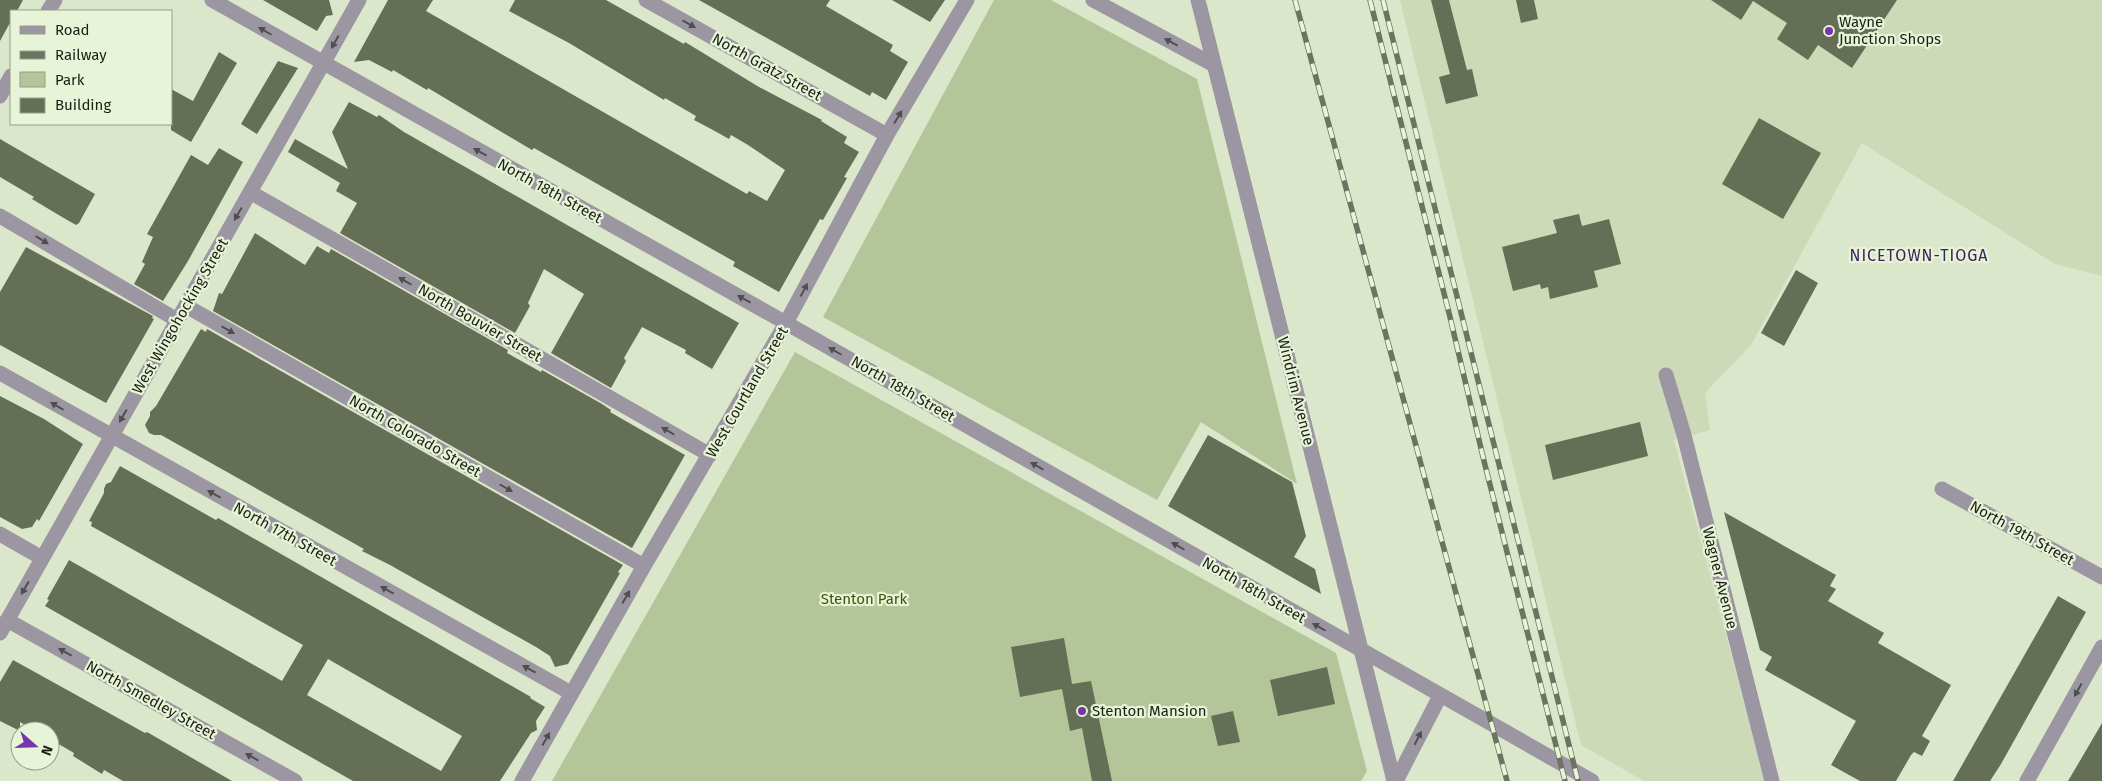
<svg xmlns="http://www.w3.org/2000/svg" width="2102" height="781" font-family="'Fira Sans',sans-serif">
  <rect width="100%" height="100%" fill="#dbe7ca"/>
  <!-- built -->
  <path fill="#ccdab8" d="M1400 0H2102V276L2055 264 1862 143 1751 345 1705 393 1710 430 1674 440 1765 781H1644L1581 745Z"/>
  <!-- green -->
  <path fill="#b4c599" d="M994 0H1051L1197 79 1297 484 1201 422 1157 500 823 317Z
    M795 352 1336 653 1367 771 1361 781H552Z"/>
  <!-- building -->
  <path fill="#656f56" fill-rule="evenodd" d="M0 0H23L17 11H11V21L0 41Z
    M263 0H329L333 15 326 16 317 31Z
    M388 0H433L426 11 747 194 749 191 767 201 785 170 748 145 731 135 729 139 713 130 694 120 696 116 665 98 664 100 569 43 509 11 515 0H606L684 44 685 42 759 87 822 120 821 121 847 137 844 143 859 152 844 177 847 178 823 220 820 219 779 292 733 266 735 262 534 148 532 150 428 88 427 90 393 70 392 72 369 60 354 62Z
    M699 0H830L826 6 893 45 890 51 908 62 886 100 872 92 870 96Z
    M892 0H945L930 22Z
    M1431 0H1449L1467 70 1472 69 1478 96 1446 104 1439 77 1450 74Z
    M1516 0H1534L1538 19 1521 23Z
    M1711 0H1897L1852 68 1818 45 1808 60 1777 39 1787 23 1753 1 1741 20Z
    M219 52 237 63 191 142 171 130V89L193 101Z
    M278 61 298 68 257 134 241 124Z
    M349 102 377 117 379 115 404 132 739 323 712 369 685 353 686 350 642 327 624 358 626 361 611 388 551 353 584 294 544 269 528 303 530 306 515 333 340 233 357 203 336 191 340 183 288 152 295 139 348 169 332 132Z
    M1759 118 1821 153 1783 219 1722 184Z
    M0 139 95 194 79 223 76 225 62 217 32 199 34 197 0 177Z
    M219 148 243 162 188 261 163 301 134 284 145 264 142 262 153 237 147 234 191 155 208 165Z
    M1579 214 1582 226 1609 219 1621 264 1594 271 1598 287 1550 299 1548 287 1541 289 1540 284 1513 291 1502 247 1557 233 1553 220Z
    M255 233 305 265 317 246 329 253 331 249 508 350 507 353 541 372 542 370 602 404 611 410 610 412 685 455 632 548 213 311 219 293 222 294Z
    M26 247 153 316 152 318 154 319 106 403 0 345V292Z
    M1796 270 1818 283 1784 346 1761 333Z
    M201 329 206 332 207 329 623 565 618 572 620 573 568 664 555 667 550 656 536 647 390 565 362 551 364 549 161 435H154L149 433 145 425 150 416V412L156 406Z
    M0 396 44 419 83 444 39 521 37 519 32 527 22 529 0 517Z
    M1640 422 1648 456 1553 480 1545 445Z
    M1208 435 1292 482 1306 536 1294 557 1315 569 1321 594 1168 506Z
    M120 466 216 520 218 518 531 697 530 698 545 707 536 721 537 730 531 733 500 781H353L45 606 49 600 47 599 69 560 282 681 303 645 91 526 92 522 89 521 104 493V489L106 484 111 482ZM328 659 462 736 441 771 307 695Z
    M1724 512 1836 575 1830 586 1836 589 1828 601 1884 633 1878 643 1951 685 1922 736 1930 741 1922 756 1914 752 1911 755 1896 781H1860L1831 765 1856 721 1765 670 1772 657 1760 650Z
    M2058 596 2086 612 2001 764 1990 781H1953Z
    M1064 638 1072 684 1091 681 1112 781H1092L1082 728 1070 731 1062 689 1020 697 1011 647Z
    M13 660 145 733 147 732 232 781H123L104 770 102 774 73 756 74 753 50 739V731H35L20 722V731L0 721V682Z
    M1327 667 1335 704 1278 716 1270 680Z
    M1233 711 1240 742 1218 746 1211 716Z
    M2102 723V781H2068L2081 759Z"/>
  <g fill="none" stroke-linecap="round" stroke-linejoin="round">
    <!-- minor -->
    <path stroke="#9c96a2" stroke-width="15" d="M212 0 786 323 1592 781
      M646 0 887 135
      M1093 0 1214 65
      M1198 0 1394 781
      M48 11 55 0
      M0 96 11 76
      M250 192 710 455
      M0 216 177 320
      M186 306 644 566
      M0 373 571 693
      M1666 375 1684 435 1772 781
      M1942 489 2102 577
      M0 534 42 558
      M7 620 295 781
      M0 633 359 0
      M522 781 644 566 786 323 887 135 967 0
      M1396 781 1440 696
      M2027 781 2102 647"/>
    <!-- rail casing -->
    <g stroke="#6c7361" stroke-width="5.5">
      <path id="rail" d="M1295 0 1507 781
        M1370 0 1450 317 1484 461 1565 781
        M1383 0 1578 781"/>
    </g>
    <!-- rail -->
    <use href="#rail" stroke="#e8f4d7" stroke-width="4" stroke-dasharray="11" stroke-linecap="butt"/>
  </g>
  <!-- one-way arrows -->
  <defs><path id="oneway-solid" d="M-6-.8H1V-3.2L6.5 0L1 3.2V.8H-6Z" transform="scale(1.25)"/></defs>
  <g fill="#4f4f4d">
    <use href="#oneway-solid" transform="translate(689 24) rotate(29)"/>
    <use href="#oneway-solid" transform="translate(265 31) rotate(-150)"/>
    <use href="#oneway-solid" transform="translate(335 42) rotate(120)"/>
    <use href="#oneway-solid" transform="translate(1171 42) rotate(-152)"/>
    <use href="#oneway-solid" transform="translate(898 117) rotate(-59)"/>
    <use href="#oneway-solid" transform="translate(480 152) rotate(-151)"/>
    <use href="#oneway-solid" transform="translate(238 214) rotate(120)"/>
    <use href="#oneway-solid" transform="translate(42 240) rotate(31)"/>
    <use href="#oneway-solid" transform="translate(405 281) rotate(-150)"/>
    <use href="#oneway-solid" transform="translate(804 290) rotate(-62)"/>
    <use href="#oneway-solid" transform="translate(744 299) rotate(-151)"/>
    <use href="#oneway-solid" transform="translate(228 330) rotate(30)"/>
    <use href="#oneway-solid" transform="translate(835 351) rotate(-150)"/>
    <use href="#oneway-solid" transform="translate(57 406) rotate(-150)"/>
    <use href="#oneway-solid" transform="translate(123 416) rotate(120)"/>
    <use href="#oneway-solid" transform="translate(668 431) rotate(-150)"/>
    <use href="#oneway-solid" transform="translate(1037 466) rotate(-150)"/>
    <use href="#oneway-solid" transform="translate(506 488) rotate(30)"/>
    <use href="#oneway-solid" transform="translate(214 494) rotate(-151)"/>
    <use href="#oneway-solid" transform="translate(1178 546) rotate(-150)"/>
    <use href="#oneway-solid" transform="translate(25 588) rotate(120)"/>
    <use href="#oneway-solid" transform="translate(387 590) rotate(-151)"/>
    <use href="#oneway-solid" transform="translate(626 597) rotate(-60)"/>
    <use href="#oneway-solid" transform="translate(1319 627) rotate(-150)"/>
    <use href="#oneway-solid" transform="translate(65 652) rotate(-151)"/>
    <use href="#oneway-solid" transform="translate(529 669) rotate(-151)"/>
    <use href="#oneway-solid" transform="translate(2078 690) rotate(119)"/>
    <use href="#oneway-solid" transform="translate(1418 738) rotate(-63)"/>
    <use href="#oneway-solid" transform="translate(546 739) rotate(-61)"/>
    <use href="#oneway-solid" transform="translate(252 757) rotate(-151)"/>
  </g>
  <!-- markers -->
  <g fill="#7636ab" stroke="#e8f4d7" stroke-width="2">
    <circle cx="1829" cy="31" r="5"/>
    <circle cx="1082" cy="711" r="5"/>
  </g>
  <g text-anchor="middle" stroke-width="4.5" stroke-linejoin="round" paint-order="stroke">
    <!-- poi labels -->
    <g font-size="15" fill="#1b1f15" stroke="#e8f4d7" text-anchor="start">
      <text x="1839" y="27">Wayne<tspan x="1839" dy="17">Junction Shops</tspan></text>
      <text x="1092" y="716">Stenton Mansion</text>
    </g>
    <!-- street labels -->
    <g font-size="15" fill="#1b1f15" stroke="#e8f4d7">
      <text transform="translate(767 67) rotate(29)" y="5">North Gratz Street</text>
      <text transform="translate(550 191) rotate(29)" y="5">North 18th Street</text>
      <text transform="translate(180 316) rotate(-60)" y="5">West Wingohocking Street</text>
      <text transform="translate(480 323) rotate(30)" y="5">North Bouvier Street</text>
      <text transform="translate(903 389) rotate(30)" y="5">North 18th Street</text>
      <text transform="translate(1296 391) rotate(76)" y="5">Windrim Avenue</text>
      <text transform="translate(747 392) rotate(-60)" y="5">West Courtland Street</text>
      <text transform="translate(415 436) rotate(30)" y="5">North Colorado Street</text>
      <text transform="translate(2022 533) rotate(29)" y="5">North 19th Street</text>
      <text transform="translate(285 534) rotate(29)" y="5">North 17th Street</text>
      <text transform="translate(1720 578) rotate(76)" y="5">Wagner Avenue</text>
      <text transform="translate(1254 590) rotate(30)" y="5">North 18th Street</text>
      <text transform="translate(151 700) rotate(29)" y="5">North Smedley Street</text>
    </g>
    <!-- park labels -->
    <g font-size="15" fill="#3f5407" stroke="#e8f4d7">
      <text x="864" y="604">Stenton Park</text>
    </g>
    <!-- neighbourhood labels -->
    <g font-size="16" letter-spacing="1" fill="#3f225a" stroke="#e8f4d7">
      <text x="1919" y="261">NICETOWN-TIOGA</text>
    </g>
  </g>
  <!-- legend -->
  <rect x="10" y="10" width="162" height="115" fill="#e8f4d7" stroke="#969f89"/>
  <rect x="20" y="26" width="25" height="8" fill="#9c96a2" stroke="#969f89"/>
  <text x="55" y="35" font-size="15" fill="#1b1f15">Road</text>
  <rect x="20" y="51" width="25" height="8" fill="#6c7361" stroke="#969f89"/>
  <text x="55" y="60" font-size="15" fill="#1b1f15">Railway</text>
  <rect x="20" y="72" width="25" height="15" fill="#b4c599" stroke="#969f89"/>
  <text x="55" y="85" font-size="15" fill="#1b1f15">Park</text>
  <rect x="20" y="98" width="25" height="15" fill="#656f56" stroke="#969f89"/>
  <text x="55" y="110" font-size="15" fill="#1b1f15">Building</text>
  <!-- north arrow -->
  <g transform="translate(35 746) rotate(110)"><circle r="24" fill="#e8f4d7" stroke="#969f89"/>
  <path d="M0-4L9 19L0 12L-9 19Z" fill="#7636ab"/>
  <text y="-8" font-size="14" font-weight="bold" text-anchor="middle" fill="#1b1f15">N</text>
  </g>
</svg>
